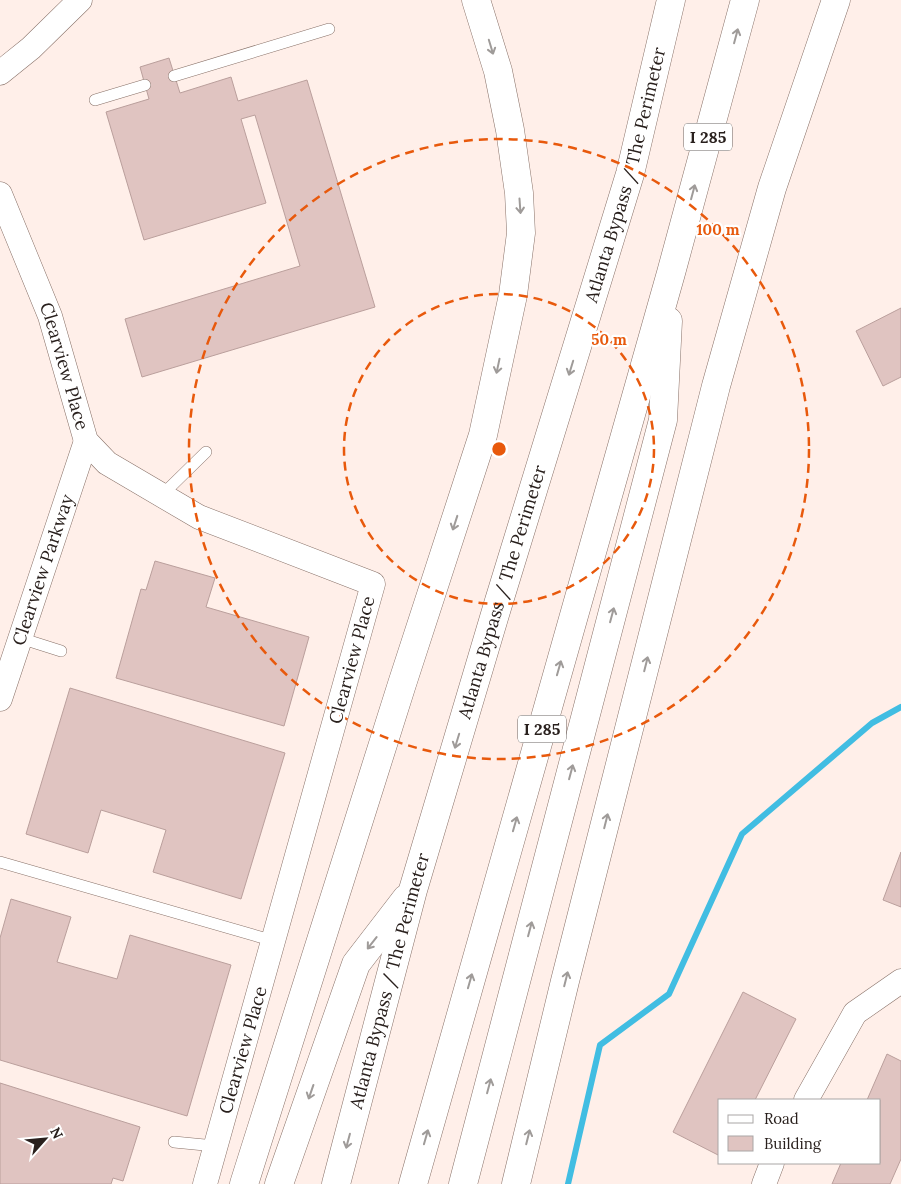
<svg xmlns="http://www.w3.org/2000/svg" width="901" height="1184" font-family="Lora,serif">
  <rect width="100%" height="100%" fill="#ffefe9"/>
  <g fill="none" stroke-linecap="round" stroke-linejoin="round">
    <!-- stream -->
    <path stroke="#41bde2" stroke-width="6" d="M568 1184 600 1045 669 994 742 834 872 723 901 707"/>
  </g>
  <!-- building -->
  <path fill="#e0c4c1" stroke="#ba9f9c" d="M169 58 180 93 231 77 238 101 307 80 375 307 142 377 125 319 300 266 255 115 241 119 266 203 144 240 106 112 149 99 140 67Z
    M901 308V377L883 386 856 331Z
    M155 561 215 578 206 607 309 637 284 726 116 678 141 589 146 590Z
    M70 688 285 753 241 899 153 872 166 830 101 810 88 853 26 834Z
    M901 852V907L883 900Z
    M11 899 71 917 57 962 117 979 130 935 231 965 187 1116 0 1060V938Z
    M743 992 796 1019 755 1100H720V1156L673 1132Z
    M887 1054 901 1061V1159L890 1184H832L841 1163H880V1100H867Z
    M0 1083 140 1127 123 1181 113 1178 111 1184H0Z"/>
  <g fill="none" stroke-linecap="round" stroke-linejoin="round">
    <!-- service casing -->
    <g stroke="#887168" stroke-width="12">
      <path id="service" d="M174 76 329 29
        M95 100 145 85
        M162 495 206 452
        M20 638 61 651
        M0 862 274 941
        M174 1142 215 1146"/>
    </g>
    <!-- minor casing -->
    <g stroke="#887168" stroke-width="25">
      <g id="minor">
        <path d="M0 73 31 48 80 0"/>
        <path id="s1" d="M0 194 50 316 86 441 107 463 199 517 373 584 205 1184"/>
        <path id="s2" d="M0 699 86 441"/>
        <path d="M806 1100 855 1013 901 981"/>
        <path d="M764 1184 772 1163"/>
      </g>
    </g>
    <!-- motorway casing -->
    <g stroke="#887168" stroke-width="29">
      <g id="motorway">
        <path d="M244 1184 402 684 483 435 513 295 521 233 519 193 510 130 498 71 476 0"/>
        <path d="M279 1184 356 964 406 899"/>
        <path id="s3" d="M336 1184 413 890 499 601 630 174 671 0"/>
        <path d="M413 1184 671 273 745 0"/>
        <path d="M463 1184 663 420 668 321"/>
        <path d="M516 1184 565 981 716 386 772 188 836 0"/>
      </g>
    </g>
    <!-- service -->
    <use href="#service" stroke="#fff" stroke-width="11"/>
    <!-- minor -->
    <use href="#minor" stroke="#fff" stroke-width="24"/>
    <!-- motorway -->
    <use href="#motorway" stroke="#fff" stroke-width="28"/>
  </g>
  <!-- one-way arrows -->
  <defs><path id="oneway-shaft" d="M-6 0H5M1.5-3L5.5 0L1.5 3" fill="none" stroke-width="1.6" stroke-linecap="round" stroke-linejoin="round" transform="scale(1.25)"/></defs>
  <g stroke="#9f9b99">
    <use href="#oneway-shaft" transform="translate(736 36) rotate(-75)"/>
    <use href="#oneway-shaft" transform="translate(491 47) rotate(73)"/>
    <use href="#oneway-shaft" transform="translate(693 192) rotate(-75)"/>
    <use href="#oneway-shaft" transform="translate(520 206) rotate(86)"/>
    <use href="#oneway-shaft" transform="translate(498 366) rotate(102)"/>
    <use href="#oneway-shaft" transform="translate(571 368) rotate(107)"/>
    <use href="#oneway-shaft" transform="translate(455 523) rotate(108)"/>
    <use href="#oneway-shaft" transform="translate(612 615) rotate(-75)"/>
    <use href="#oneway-shaft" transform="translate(646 664) rotate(-76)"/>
    <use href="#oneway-shaft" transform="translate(559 668) rotate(-74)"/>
    <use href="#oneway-shaft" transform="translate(457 741) rotate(107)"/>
    <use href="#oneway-shaft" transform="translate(571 772) rotate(-75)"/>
    <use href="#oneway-shaft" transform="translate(606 821) rotate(-76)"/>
    <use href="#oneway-shaft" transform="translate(515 824) rotate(-74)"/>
    <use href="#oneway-shaft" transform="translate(530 929) rotate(-75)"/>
    <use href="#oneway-shaft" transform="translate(372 943) rotate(128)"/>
    <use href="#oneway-shaft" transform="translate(566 979) rotate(-76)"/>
    <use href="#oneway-shaft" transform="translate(470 981) rotate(-74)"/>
    <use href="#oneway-shaft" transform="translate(489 1086) rotate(-75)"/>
    <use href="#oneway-shaft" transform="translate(311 1092) rotate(109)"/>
    <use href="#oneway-shaft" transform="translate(426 1137) rotate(-74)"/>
    <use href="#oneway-shaft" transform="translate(528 1137) rotate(-76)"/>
    <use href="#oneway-shaft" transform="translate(348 1141) rotate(105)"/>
  </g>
  <!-- distance rings -->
  <g fill="none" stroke="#e8590c" stroke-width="2.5" stroke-dasharray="9 6">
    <circle cx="499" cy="449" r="155"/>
    <circle cx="499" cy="449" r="310"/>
  </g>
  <g text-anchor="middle" stroke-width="4.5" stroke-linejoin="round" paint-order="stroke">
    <!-- shield labels -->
    <g fill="#fff" stroke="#696361" stroke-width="1">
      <rect x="684" y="123.5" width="48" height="27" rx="4"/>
      <rect x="518" y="715.5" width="48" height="27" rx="4"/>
    </g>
    <g font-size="16" font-weight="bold" fill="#29201d">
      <text x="708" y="143">I 285</text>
      <text x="542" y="735">I 285</text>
    </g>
    <!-- street labels -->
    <g font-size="18" fill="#29201d" stroke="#fff">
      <text dy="6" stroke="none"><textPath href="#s3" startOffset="1050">Atlanta Bypass / The Perimeter</textPath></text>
      <text dy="6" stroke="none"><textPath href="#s1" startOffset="184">Clearview Place</textPath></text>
      <text dy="6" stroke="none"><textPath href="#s2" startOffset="136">Clearview Parkway</textPath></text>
      <text dy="6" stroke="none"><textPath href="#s3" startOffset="615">Atlanta Bypass / The Perimeter</textPath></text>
      <text transform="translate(352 660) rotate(-75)" y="6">Clearview Place</text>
      <text dy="6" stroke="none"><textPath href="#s3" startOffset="210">Atlanta Bypass / The Perimeter</textPath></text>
      <text transform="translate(243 1050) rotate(-74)" y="6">Clearview Place</text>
    </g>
  </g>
  <circle cx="499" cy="449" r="8" fill="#e8590c" stroke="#fff" stroke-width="2.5"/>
  <g font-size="15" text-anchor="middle" font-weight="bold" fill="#e8590c" stroke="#fff" stroke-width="4.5" stroke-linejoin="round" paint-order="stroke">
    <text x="718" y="235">100 m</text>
    <text x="609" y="345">50 m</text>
  </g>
  <!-- legend -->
  <rect x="718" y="1099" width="162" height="65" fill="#ffffff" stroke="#a9a6a5"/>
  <rect x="728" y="1115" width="25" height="8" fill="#ffffff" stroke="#a9a6a5"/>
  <text x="764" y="1124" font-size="15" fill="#29201d">Road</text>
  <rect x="728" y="1136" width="25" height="15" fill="#e0c4c1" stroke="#a9a6a5"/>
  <text x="764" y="1149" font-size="15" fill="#29201d">Building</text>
  <!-- north arrow -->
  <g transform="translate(45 1139) rotate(63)" stroke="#ffffff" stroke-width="4" paint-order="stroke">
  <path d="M0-4L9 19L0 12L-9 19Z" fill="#29201d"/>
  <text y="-8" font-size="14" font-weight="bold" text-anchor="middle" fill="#29201d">N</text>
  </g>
</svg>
